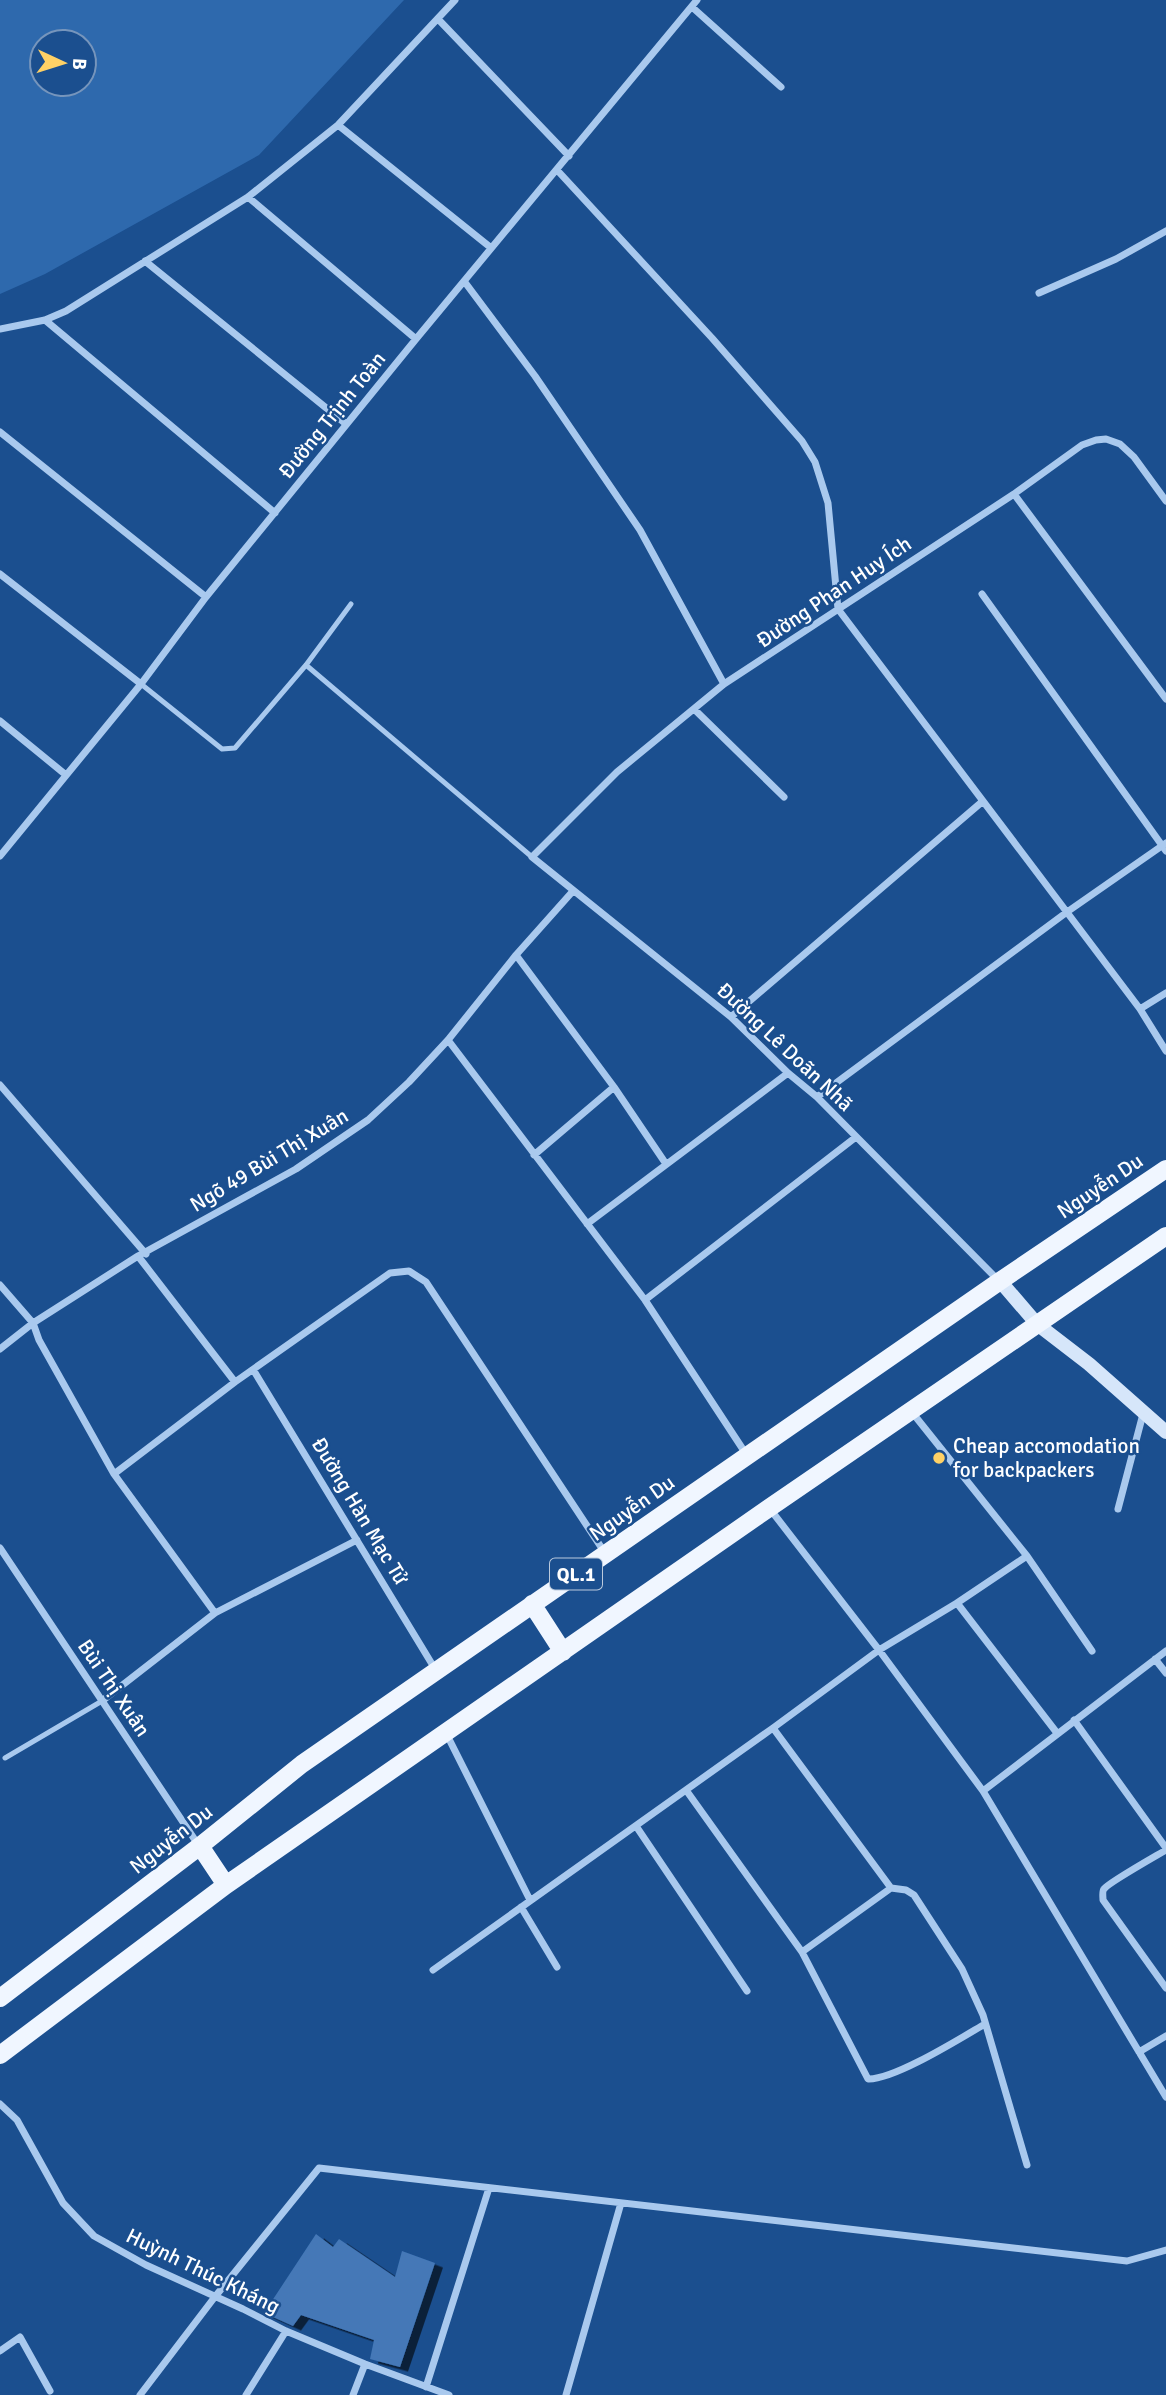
<svg xmlns="http://www.w3.org/2000/svg" width="1166" height="2395" font-family="Signika,sans-serif">
  <defs>
    <filter id="shadow"><feDropShadow dx="8" dy="4.5" stdDeviation="0" flood-color="#0009"/></filter>
  </defs>
  <rect width="100%" height="100%" fill="#1b4f8f"/>
  <!-- green -->
  <path fill="#2e69ad" fill-rule="evenodd" d="M0 0H404L259 155 45 274 0 294ZM42 42H84V84H42Z"/>
  <!-- building -->
  <path fill="#4478b7" filter="url(#shadow)" d="M316 2234 333 2247 339 2239 395 2277 402 2251 435 2263 400 2367 370 2359 374 2340 301 2315 293 2326 264 2313Z"/>
  <g fill="none" stroke-linecap="round" stroke-linejoin="round">
    <!-- lane -->
    <path stroke="#a9c9ee" stroke-width="5" d="M306 665 532 857
      M141 684 222 749 235 748 306 665 351 604
      M5 1758 102 1701"/>
    <!-- street -->
    <path stroke="#a9c9ee" stroke-width="7" d="M692 7 781 87
      M438 19 569 156
      M338 125 490 247
      M557 170 712 338 802 441 815 462 828 503 838 609 1140 1009 1166 1051
      M248 197 416 339
      M145 261 346 424
      M464 281 535 376 640 530 724 684
      M1039 293 1116 259 1166 231
      M45 320 275 513
      M0 329 45 320 66 311 248 197 338 125 455 0
      M0 432 206 597
      M1014 494 1166 699
      M0 574 141 684
      M982 594 1166 851
      M694 709 784 797
      M0 721 66 775
      M0 856 141 684 206 597 416 339 697 0
      M516 955 614 1087 666 1164
      M1140 1009 1166 993
      M731 1017 983 801
      M448 1040 645 1300 746 1454
      M0 1085 146 1254
      M817 1097 1067 912 1166 843
      M534 1155 614 1087
      M587 1224 788 1073
      M138 1256 235 1382
      M999 1281 817 1097 788 1073 731 1017 532 857 617 772 724 684 1014 494 1082 445 1096 440 1106 439 1120 444 1134 457 1166 501
      M0 1285 33 1323 39 1340 114 1474 215 1613
      M645 1300 856 1137
      M0 1349 33 1323 138 1256 296 1169 368 1120 409 1082 448 1040 516 955 573 891
      M254 1371 435 1669
      M911 1411 1027 1556 1092 1651
      M114 1474 235 1382 390 1273 409 1271 426 1282 605 1553
      M770 1509 879 1650 983 1791 1166 2097
      M1118 1509 1143 1414
      M0 1548 199 1846
      M957 1603 1027 1556
      M1155 1659 1166 1673
      M102 1701 215 1613 357 1540
      M1074 1720 1166 1848
      M773 1728 891 1888
      M446 1733 530 1900
      M686 1790 802 1952 868 2079C894 2080 961 2038 985 2024
      M983 1791 1166 1651
      M636 1826 747 1991
      M1166 1850C1156 1856 1108 1883 1104 1889 1102 1891 1103 1897 1103 1900L1166 1988
      M521 1907 557 1967
      M802 1952 891 1888 906 1890 914 1895 962 1969 983 2015 1027 2165
      M433 1970 773 1728 879 1650 957 1603 1057 1733
      M1139 2052 1166 2036
      M0 2104 17 2120 63 2203 94 2236 146 2265 243 2309 286 2331 365 2364 449 2395
      M0 2351 20 2337 50 2391
      M426 2387 489 2188
      M140 2395 214 2298 319 2168 1127 2261 1166 2250
      M246 2395 286 2331
      M353 2395 365 2364
      M566 2395 621 2203"/>
    <!-- secondary -->
    <path stroke="#d6e6fa" stroke-width="14" d="M1000 1281 1037 1324 1089 1364 1166 1432"/>
    <!-- primary -->
    <path stroke="#f0f6ff" stroke-width="18" d="M532 1604 563 1652
      M200 1846 226 1885
      M0 1998 200 1846 302 1764 1000 1281 1166 1169
      M0 2055 226 1885 769 1508 1166 1236"/>
  </g>
  <!-- markers -->
  <circle fill="#ffd166" stroke="#1b4f8f" stroke-width="2.5" cx="939" cy="1458" r="7"/>
  <g text-anchor="middle" stroke-width="5" stroke-linejoin="round" paint-order="stroke">
    <!-- shield labels -->
    <rect fill="#1b4f8f" stroke="#bbcadd" stroke-width="2" x="550" y="1558.5" width="52" height="31" rx="5"/>
    <g font-size="19" font-weight="bold" fill="#fff">
      <text x="576" y="1581">QL.1</text>
    </g>
    <!-- street labels -->
    <g font-size="21" fill="#fff" stroke="#1b4f8f">
      <text transform="translate(332 415) rotate(-51)" y="7">Đường Trịnh Toàn</text>
      <text transform="translate(834 592) rotate(-34)" y="7">Đường Phan Huy Ích</text>
      <text transform="translate(785 1047) rotate(43)" y="7">Đường Lê Doãn Nhã</text>
      <text transform="translate(269 1160) rotate(-31)" y="7">Ngõ 49 Bùi Thị Xuân</text>
      <text transform="translate(1100 1186) rotate(-34)" y="7">Nguyễn Du</text>
      <text transform="translate(632 1508) rotate(-35)" y="7">Nguyễn Du</text>
      <text transform="translate(360 1511) rotate(59)" y="7">Đường Hàn Mạc Tử</text>
      <text transform="translate(114 1688) rotate(56)" y="7">Bùi Thị Xuân</text>
      <text transform="translate(171 1839) rotate(-38)" y="7">Nguyễn Du</text>
      <text transform="translate(203 2271) rotate(26)" y="7">Huỳnh Thúc Kháng</text>
    </g>
    <!-- poi labels -->
    <g font-size="21" fill="#fff" stroke="#1b4f8f" text-anchor="start">
      <text x="953" y="1453">Cheap accomodation<tspan x="953" dy="24">for backpackers</tspan></text>
    </g>
  </g>
  <!-- north arrow -->
  <g transform="translate(63 63) rotate(94)"><circle r="33" fill="#1b4f8f" stroke="#7695bc" stroke-width="2"/>
  <path d="M0-5L12 26L0 18L-12 26Z" fill="#ffd166"/>
  <text y="-10" font-size="19" font-weight="bold" text-anchor="middle" fill="#ffffff">B</text>
  </g>
</svg>
